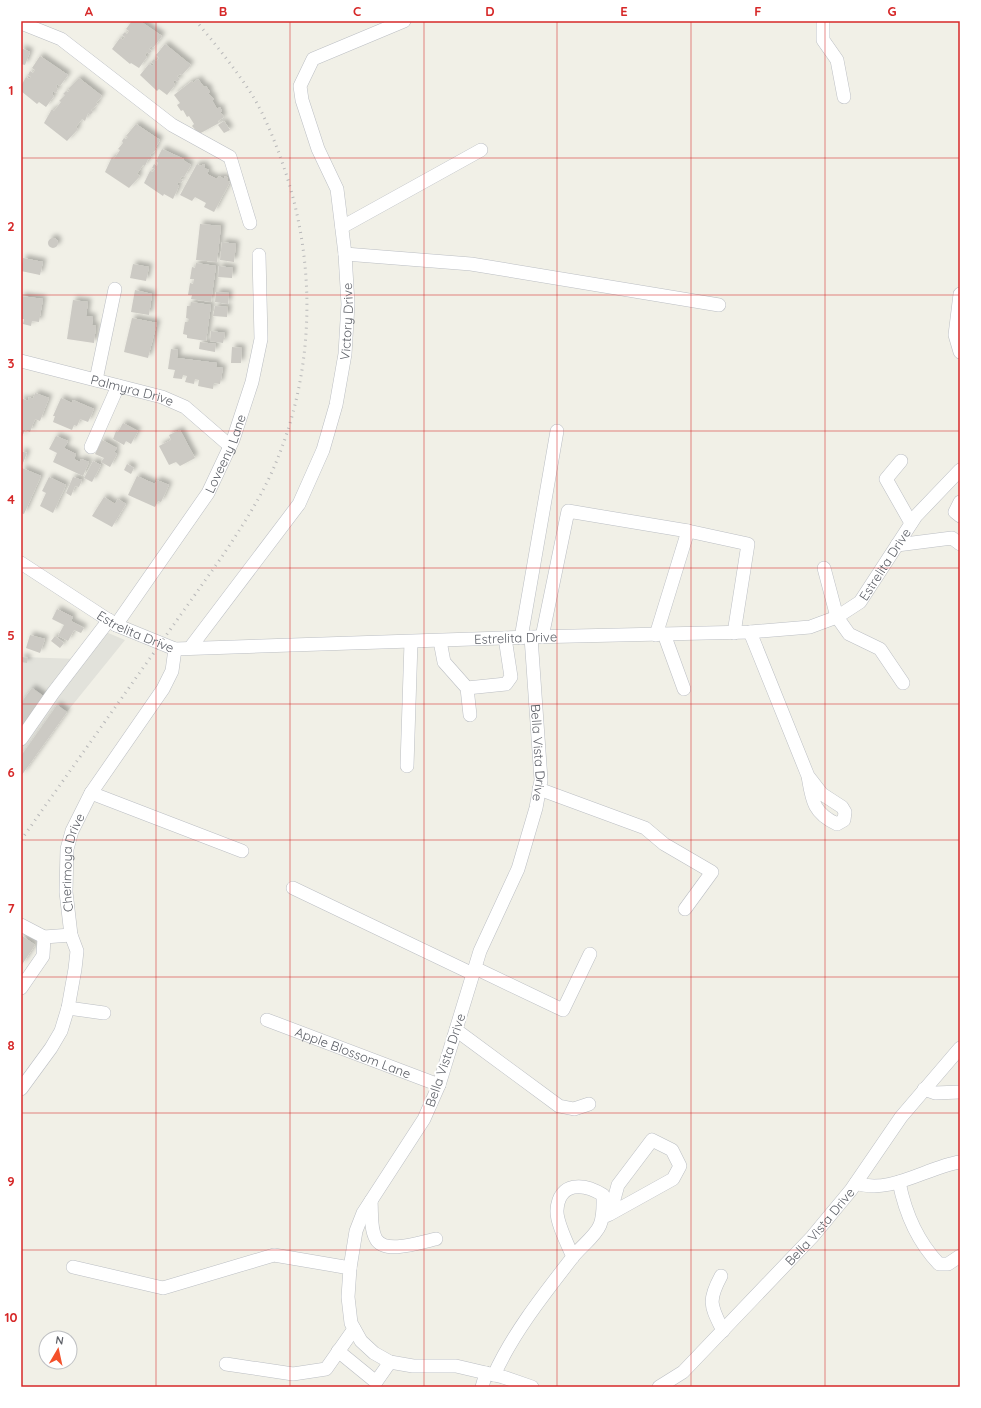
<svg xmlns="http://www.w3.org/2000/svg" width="981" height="1408" font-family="Quicksand,sans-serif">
  <defs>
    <filter id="shadow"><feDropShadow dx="3.5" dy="-3.5" stdDeviation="2" flood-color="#0004"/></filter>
  </defs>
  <rect width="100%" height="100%" fill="#f1f0e7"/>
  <!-- industrial -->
  <path fill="#e2e2db" d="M101 630 125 640 66 713 21 776V657L79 659Z"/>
  <!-- building -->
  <path fill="#cccac4" filter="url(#shadow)" d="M132 21H140L162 36 153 48 151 46 149 49 152 51 149 54 147 52 145 55 147 57 139 68 131 63 130 64 112 49 120 38 123 40 125 37 122 35 125 32 127 34 129 31 126 29Z
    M165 44 191 65 182 75 180 74 177 76 180 79 177 82 175 80 173 82 175 85 167 95 159 89 157 91 140 75 149 64 152 66 154 64 151 62 154 59 156 61 159 58 156 55Z
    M21 48 30 52 25 65 21 64Z
    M40 56 68 75 60 86 57 84 56 87 58 89 56 93 53 91 52 94 54 96 46 107 39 102 37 104 21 91V86L26 77 29 79 31 77 28 75 30 71 33 73 35 70 32 68Z
    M79 78 102 96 96 103 98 104 91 110 93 112 90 115 88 113 85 121 82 119 76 127 78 129 67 141 44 123 52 109 54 111 61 102 59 101 65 95 63 94 66 91 68 92 70 90 68 89Z
    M198 79 204 87 206 86 210 92 208 93 214 99 212 100 217 109 220 107 222 111 220 112 224 117 218 121 219 123 199 134 192 126 194 124 189 116 187 117 183 110 181 111 177 105 180 103 174 95 192 81 193 83Z
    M224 121 230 130 224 133 218 125Z
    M136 124 160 140 155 148 157 149 150 155 152 157 150 160 148 159 145 166 143 165 137 174 140 176 129 188 105 172 112 157 114 159 120 150 118 149 123 143 122 141 124 138 126 139 128 137 126 136Z
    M162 149 184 159 183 160 191 165 184 177 182 176 180 179 183 180 181 183 178 182 177 185 179 186 173 199 164 194 163 196 144 183 150 171 153 172 155 169 152 168 154 164 157 166 158 163 156 161Z
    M197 164 201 166 203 164 205 165 204 168 209 170 207 174 217 179 219 176 224 179 225 176 228 178 227 181 230 182 214 212 204 207 206 203 195 197 192 201 180 195Z
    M200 224 221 226 217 262 196 260Z
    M48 243a5 5 0 1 1 10 0a5 5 0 1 1-10 0Z
    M222 242 236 244 234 262 220 260Z
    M23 258 43 262 40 275 21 271Z
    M196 263 216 266 211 302 191 299 192 295H188L190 283 193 284 194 279H190L192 267 195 268Z
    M133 264 149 267 146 281 130 278Z
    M219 266 233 268 232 278 218 277Z
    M135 290 152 294 149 315 131 312Z
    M216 292 229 293 228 304 215 302Z
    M21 296 43 299 39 322 32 321 31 326 23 324 24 319H21Z
    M73 300 88 302 86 316 93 317 92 325 96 326 94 343 67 339Z
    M191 302 211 305 206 341 187 338V335L183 334 185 322H189V319L186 318 187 306H191Z
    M215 306 228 307 227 317 213 316Z
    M132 318 157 323 148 358 124 352Z
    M211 331 225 333 223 343 210 341Z
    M200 342 216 344 215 352 199 349Z
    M232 347 242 348 241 363H231Z
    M171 349 178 350 177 358 217 363 216 367 223 368 220 384 214 383 213 389 198 386 199 380 195 379 194 384 185 382 187 376 183 375 182 379 173 378 175 370 168 369Z
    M35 393 49 398 40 421 35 419 30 432 25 430 21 439V398L28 401 29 397 33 399Z
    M61 398 72 403 73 400 94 409 88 422 80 419 77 426 74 425 72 430 53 422 55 416H53Z
    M123 423 138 431 131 444 126 441 124 445 113 439 116 431 118 432Z
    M180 430 195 458 180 466 176 462 169 465 159 446 171 440 169 435Z
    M56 436 68 441 64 448 76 454 74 459 80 462 81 459 89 462 83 476 53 462 57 453 49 449Z
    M102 440 117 448 114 452 117 454 110 467 101 462 104 458 95 454Z
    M21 451 27 453 21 468Z
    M93 461 101 465 92 482 84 478Z
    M127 464 134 468 131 474 124 470Z
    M22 468 41 476 24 514 21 513Z
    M137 476 155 484 157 480 169 485 161 502 158 501 155 507 128 495Z
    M49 477 66 485 53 513 40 506 46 493 42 491Z
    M73 477 82 480 79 487 75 486 71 496 66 493Z
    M104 497 115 504 118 499 126 504 112 527 92 516Z
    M57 609 73 617 71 621 84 628 81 633 74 630 68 641 58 636 64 625 52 619Z
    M30 635 45 639 40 653 26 648Z
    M55 636 64 643 60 648 51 641Z
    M21 657 28 658 27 663 21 662Z
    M32 688 45 697 21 732V703Z
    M57 705 67 712 21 776V756Z
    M21 935 35 945 21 966Z"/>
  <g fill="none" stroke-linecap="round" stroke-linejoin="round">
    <!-- minor casing -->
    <g stroke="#bbbec3" stroke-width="14">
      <g id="minor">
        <path d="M823 21V40L837 60 844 97"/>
        <path d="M21 23 61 39 172 125 230 157 250 223"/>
        <path d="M342 227 481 150"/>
        <path d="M345 254 471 264 719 305"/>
        <path d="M960 294 955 335 960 352"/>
        <path id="s1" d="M21 361 162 397 185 407 230 446"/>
        <path d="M96 380 115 289"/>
        <path d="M91 447 118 386"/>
        <path d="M901 461 886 479 911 523"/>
        <path d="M960 502 955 512 960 516"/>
        <path d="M897 545 952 538 960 544"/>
        <path id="s2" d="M21 563 116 625 175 649 531 637 750 632 810 627 837 617 860 602 916 516 960 470"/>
        <path d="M824 568 837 617 849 634 880 649 903 683"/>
        <path id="s3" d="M116 625 208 493 233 440 252 382 261 339 259 255"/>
        <path d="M750 632 808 776 822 794 842 807 845 812 844 820 837 824C813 813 812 800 808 776"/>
        <path d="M664 634 684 689"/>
        <path d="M656 635 688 531"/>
        <path id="s4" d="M531 637 541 780 536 808 518 869 480 951 439 1085 424 1119 363 1213 356 1231 350 1268 348 1297 351 1323 361 1341 374 1353 390 1362 413 1366H456L503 1377 532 1387"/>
        <path d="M542 637 568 511 688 531 748 544 734 633"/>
        <path d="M521 638 557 431"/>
        <path d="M440 641 444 662 467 688 470 715"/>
        <path id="s5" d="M190 648 299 504 323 450 336 405 345 354 348 304 345 254 337 189 318 149 302 100 300 86 313 59 404 21"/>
        <path d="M467 688 506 684 511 677 505 638"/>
        <path d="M21 739 53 693 109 620"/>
        <path d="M407 766 411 642"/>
        <path d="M539 789 645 828 664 844 712 872 685 909"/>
        <path d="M91 793 242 851"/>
        <path d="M293 888 473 974"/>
        <path d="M21 925 44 937 71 935"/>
        <path d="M475 968 563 1010 590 954"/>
        <path d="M21 988 43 956 44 937"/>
        <path d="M68 1008 104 1013"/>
        <path id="s6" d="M267 1020 439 1085"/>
        <path d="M456 1030 559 1106 574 1109 589 1104"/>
        <path id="s7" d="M21 1089 51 1048 61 1031 68 1008 75 969 77 951 71 935 66 892 67 849 72 831 91 793 163 689 172 671 175 649"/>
        <path d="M924 1089 935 1093 960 1092"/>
        <path d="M899 1182C905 1212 917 1241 939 1264H948L960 1256"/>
        <path d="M856 1183C890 1195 927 1167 960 1162"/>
        <path d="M371 1201C372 1212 370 1229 376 1239 385 1255 421 1242 436 1239"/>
        <path d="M603 1217 610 1214 673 1179 680 1166 672 1150 652 1140 618 1185 610 1214"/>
        <path d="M73 1267 163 1288 274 1255 350 1268"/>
        <path d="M721 1276C707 1302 711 1306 723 1331"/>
        <path d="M338 1351 376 1382 390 1362"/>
        <path d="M226 1364 293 1374 326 1369 354 1329"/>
        <path d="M494 1375C513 1333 544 1294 572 1258 580 1247 595 1237 600 1225 604 1215 603 1205 603 1195 584 1183 559 1181 557 1210 556 1222 568 1245 573 1257"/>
        <path d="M482 1387 486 1373"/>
        <path id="s8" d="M659 1387 683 1372 812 1237 851 1190 901 1117 960 1048"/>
      </g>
    </g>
    <!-- minor -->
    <use href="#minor" stroke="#fff" stroke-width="13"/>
    <!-- rail -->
    <path stroke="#b8b8b9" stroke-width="3" stroke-dasharray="1 5" stroke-linecap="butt" d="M21 840 221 558C239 531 257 504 271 474 316 375 318 261 281 159 274 139 265 117 254 98 237 71 217 46 196 21"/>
  </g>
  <!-- grid -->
  <path fill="none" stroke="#d62828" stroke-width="1" stroke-opacity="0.55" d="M156 21V1387M290 21V1387M424 21V1387M557 21V1387M691 21V1387M825 21V1387M21 158H960M21 295H960M21 431H960M21 568H960M21 704H960M21 840H960M21 977H960M21 1113H960M21 1250H960"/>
  <g text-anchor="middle" stroke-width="4" stroke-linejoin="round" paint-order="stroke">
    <!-- street labels -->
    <g font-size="13" fill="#5e6168" stroke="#fff">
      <text dy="5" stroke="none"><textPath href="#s5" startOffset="371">Victory Drive</textPath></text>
      <text dy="5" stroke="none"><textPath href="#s1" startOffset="115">Palmyra Drive</textPath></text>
      <text dy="5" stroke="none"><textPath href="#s3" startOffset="204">Loveeny Lane</textPath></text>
      <text dy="5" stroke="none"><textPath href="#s2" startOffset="914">Estrelita Drive</textPath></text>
      <text dy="5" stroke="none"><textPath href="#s2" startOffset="134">Estrelita Drive</textPath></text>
      <text dy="5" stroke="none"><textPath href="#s2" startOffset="518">Estrelita Drive</textPath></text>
      <text dy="5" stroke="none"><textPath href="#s4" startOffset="116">Bella Vista Drive</textPath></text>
      <text dy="5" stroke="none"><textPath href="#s7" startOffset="243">Cherimoya Drive</textPath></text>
      <text dy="5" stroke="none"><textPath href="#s6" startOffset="92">Apple Blossom Lane</textPath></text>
      <text transform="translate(445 1060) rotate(-71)" y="5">Bella Vista Drive</text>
      <text dy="5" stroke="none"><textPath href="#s8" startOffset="228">Bella Vista Drive</textPath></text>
    </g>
  </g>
  <!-- border -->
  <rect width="981" height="1408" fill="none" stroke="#ffffff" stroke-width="44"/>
  <!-- north arrow -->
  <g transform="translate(58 1350) rotate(9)"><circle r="19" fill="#ffffff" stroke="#bfc0c3"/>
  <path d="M0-3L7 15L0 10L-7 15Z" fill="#f4502a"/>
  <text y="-6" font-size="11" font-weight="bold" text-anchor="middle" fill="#5e6168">N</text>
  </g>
  <rect x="22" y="22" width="937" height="1364" fill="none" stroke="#d62828" stroke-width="1.5"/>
  <g font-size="13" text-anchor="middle" font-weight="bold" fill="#d62828">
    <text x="89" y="16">A</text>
    <text x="223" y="16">B</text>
    <text x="357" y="16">C</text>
    <text x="490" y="16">D</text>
    <text x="624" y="16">E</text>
    <text x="758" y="16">F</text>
    <text x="892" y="16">G</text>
    <text x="11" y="95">1</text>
    <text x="11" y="231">2</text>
    <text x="11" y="368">3</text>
    <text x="11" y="504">4</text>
    <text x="11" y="640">5</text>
    <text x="11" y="777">6</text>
    <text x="11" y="913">7</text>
    <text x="11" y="1050">8</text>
    <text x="11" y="1186">9</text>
    <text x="11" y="1322">10</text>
  </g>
</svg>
